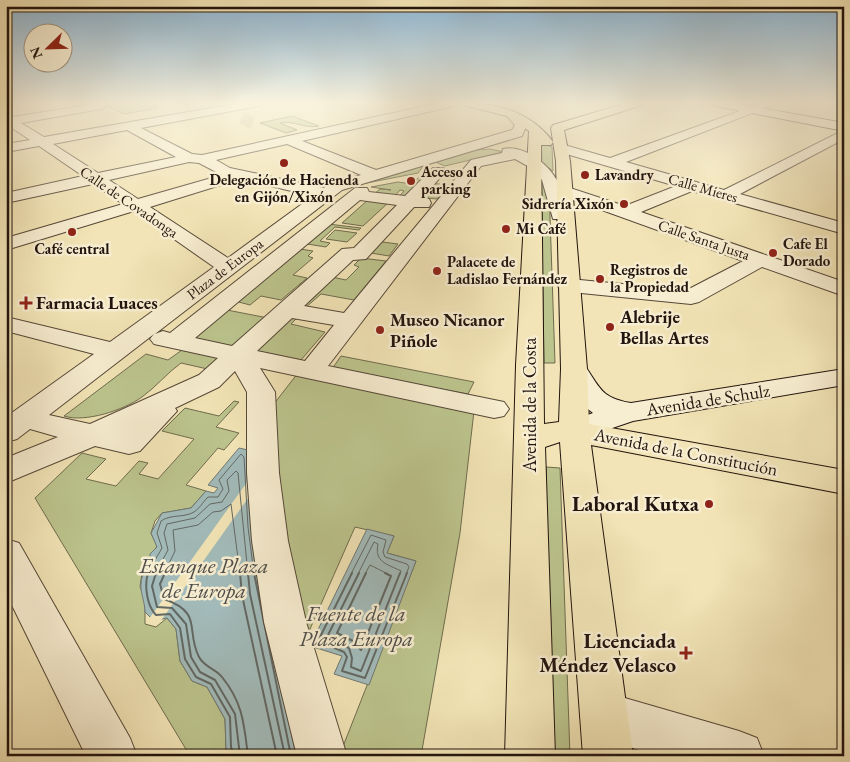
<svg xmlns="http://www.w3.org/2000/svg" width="850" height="762" font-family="'EB Garamond',serif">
  <rect width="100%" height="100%" fill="#f2e4b6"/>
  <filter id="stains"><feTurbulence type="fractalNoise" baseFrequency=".004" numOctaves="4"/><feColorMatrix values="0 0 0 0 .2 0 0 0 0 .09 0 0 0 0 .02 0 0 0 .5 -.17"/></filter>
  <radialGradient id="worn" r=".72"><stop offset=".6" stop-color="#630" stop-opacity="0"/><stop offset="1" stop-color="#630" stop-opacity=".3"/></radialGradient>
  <!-- green -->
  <path fill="#bcc48d" stroke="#6f6c4e" d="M102 103H153L158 108 124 114Z
    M292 116 319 126C304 129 294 120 280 123L297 130 286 133 260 123Z
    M540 142 552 147 553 171 540 162Z
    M490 149 504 152 445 166 435 162 475 150Z
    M424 165 418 173 346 187Z
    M541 173 549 187 555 363H544Z
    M420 176 427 177 405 200 397 199 404 191 400 190 393 198 373 195 380 189 391 190 371 187 398 182 412 184Z
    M429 183 449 185 437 199 416 197Z
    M369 199 389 202 363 226 342 223Z
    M328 224 361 228 359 230 335 227 320 241 330 243 326 247 307 244Z
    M335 230 357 233 347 242 326 239Z
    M375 241 398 244 389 256 365 252Z
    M300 249 313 251 308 256 313 258 293 275 307 278 281 300 261 296 250 305 235 301Z
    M361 258 386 261 354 300 321 294 305 308 303 307 332 277 346 280 359 267 354 265Z
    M227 310 268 318 237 348 195 338Z
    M296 313 301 314 291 324 325 332 301 360 257 351Z
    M182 350 223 359 212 370 181 363C167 373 156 387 142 397 124 410 85 423 64 416L146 354 168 360Z
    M341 356 474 382 468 394 332 369Z
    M298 373 474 411 460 533 421 756H341L340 754 416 561 387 553 394 536 355 527 303 645 285 574 273 405Z
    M234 401 239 402 216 427 239 433 224 450 218 448 186 485 206 491 191 508 162 513 155 521 151 533 157 546 142 573 140 587 145 598V624L156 627 167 618 176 629 180 661 192 681 207 687 225 719 226 749 230 756H190L35 498 82 453 106 459 86 479 116 486 139 461 148 463 139 474 158 479 194 439 162 431 185 408 219 416Z
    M546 467 560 468 570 756H549Z"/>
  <!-- water -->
  <path fill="#a2bbba" stroke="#6f7875" d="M239 448 248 450 276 660 296 756H230L226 749 225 719 207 687 192 681 180 661 176 629 167 618 154 621 145 612C145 602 140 592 141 584 141 573 151 565 150 554L157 547 151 533 162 513 191 508 206 491 214 493 218 488 208 485Z
    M367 529 394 536 387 553 416 561 369 685 334 674 342 656 310 646Z"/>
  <!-- pier -->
  <path fill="#f2e4b6" d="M250 478 251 494 160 622 152 623 149 619Z"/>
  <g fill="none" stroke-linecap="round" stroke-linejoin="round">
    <!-- shore-far1 -->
    <path stroke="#626864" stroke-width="1" d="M147 574 162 548 157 533 161 521C171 514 184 518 194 512 199 509 203 502 208 497H218L223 489 219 480 241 454 244 457 248 527 254 574
      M155 574 168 550 164 533 167 524 195 518 210 504 222 502 229 491 227 480 236 471 238 473 248 574
      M164 574 175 551 173 530 198 525 213 512 221 511 231 504 240 574
      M351 574 371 535 386 540 383 552 385 557 407 564 409 567 406 574
      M358 574 374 542 378 544C374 562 387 564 401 571L400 574
      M365 574 370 565 388 574"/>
    <!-- shore -->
    <path stroke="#626864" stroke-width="2" d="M148 573C144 586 147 606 156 615L170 614 180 628 185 659 196 677 211 684 230 717 231 747 234 756
      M156 573 152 586 157 607 172 608 186 624 191 657 200 672 215 680 235 714 240 756
      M165 573 160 584 164 599C204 613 185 630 199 657 205 668 215 668 222 677 243 703 244 724 248 756
      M240 573 242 595 277 756
      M248 573 250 594 285 756
      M254 573 291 756
      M352 573 318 641 344 652 347 657 342 671 365 678 407 573
      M359 573 327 637 349 648 352 658 351 667 361 671 400 573
      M366 573 337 633 353 641 361 650 391 576 385 573"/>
    <!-- street-tunnel -->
    <path stroke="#d3c59d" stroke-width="12" stroke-dasharray="12 6" stroke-linecap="butt" d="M242 118 253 123"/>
    <!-- street casing -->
    <g stroke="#564838" stroke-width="2">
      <path id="street" d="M100 103 107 106 101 109 21 123 44 137 240 103H263L258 106 141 128 192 154 202 155 439 103H459L454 106 302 141 376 170 512 130 515 125 505 114 507 112H515L527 124 522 136 342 190 155 334 163 331 170 333 355 188H367L369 192 405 196 433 168H443L446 171 422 198 429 199 431 203 429 207H414L366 259 353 260 304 306 344 313 471 160 502 153 503 149C525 144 553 167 560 187L570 188 625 206 676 186 556 151 554 148 556 145 561 144 610 158 762 103H778L626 162 724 190 844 130V139L740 194 844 223V234L692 191 641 212 844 282V296L762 267 699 302 691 304 561 291 558 286 561 281 569 279 687 290 743 261 563 196 568 215 565 219H553L542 180 535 170 515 159 481 166 328 366 504 402 509 409 504 416 494 418 260 368 275 392 279 473 288 541 306 622 347 756H297L264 622 252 541 247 473V392L235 371 219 387 175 408 177 411 140 451 129 454 95 446 6 483V458L58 437 30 429 17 439 6 442V417L94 354 6 331V317L110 342 214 267 134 211 6 250V238L123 204 93 184 6 203V193L83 176 39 146 6 152V144L30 140 6 124V114L13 117ZM127 130 176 157 98 173 53 144ZM287 144 361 175 330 184 324 188 230 168 216 160ZM189 162 199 163 222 175 138 199 109 180ZM240 179 313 196 228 258 150 207ZM360 200 397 205 354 248 342 249 232 346 195 338ZM292 318 334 325 305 361 257 351ZM154 334 150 339 154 344 218 358 199 375 90 424 49 415Z
        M6 539 19 543 130 738 137 756H86L6 593Z
        M604 692 739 731 757 738 764 756H657L587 733 580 716 587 699Z"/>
    </g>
    <!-- secondary casing -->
    <g stroke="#22140e" stroke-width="2">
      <path id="secondary" d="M6 103H18L6 107Z
        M711 103H733L844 123V131L716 106Z
        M574 361 583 363C600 387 600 398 631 403L844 369V385L633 421 574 441 563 438 559 431 563 424 593 413 579 402 561 369 565 363Z"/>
    </g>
    <!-- primary casing -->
    <g stroke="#22140e" stroke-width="2">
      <path id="primary" d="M461 103C497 102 532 113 553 142L551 145H541L544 424 559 422 561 369 556 161 551 128 553 125 627 103H643L642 105 564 130 570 161 587 369 589 424 844 470V494L591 445 633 756H583L560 442 545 447 555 756H505L516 365 529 131 507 116 463 105Z"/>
    </g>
    <!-- street -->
    <use href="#street" fill="#f7edd0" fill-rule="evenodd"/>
    <!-- secondary -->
    <use href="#secondary" fill="#f7edd0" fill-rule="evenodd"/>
    <!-- primary -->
    <use href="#primary" fill="#f2e4b6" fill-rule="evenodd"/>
  </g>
  <!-- sky -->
  <linearGradient id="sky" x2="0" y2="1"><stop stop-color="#8cb7d6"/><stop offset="0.49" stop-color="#f9f3de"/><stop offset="1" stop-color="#f9f3de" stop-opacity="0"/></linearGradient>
  <rect width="850" height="210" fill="url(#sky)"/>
  <!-- markers -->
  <g fill="#8f2418" stroke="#f7edd0" stroke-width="2">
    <circle cx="284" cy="163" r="5"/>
    <circle cx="585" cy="175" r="5"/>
    <circle cx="411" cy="181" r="5"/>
    <circle cx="624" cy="204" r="5"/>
    <circle cx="506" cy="229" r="5"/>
    <circle cx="72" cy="232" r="5"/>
    <circle cx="773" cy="253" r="5"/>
    <circle cx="437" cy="271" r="5"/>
    <circle cx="600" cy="279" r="5"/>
    <path d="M23.5 295.5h5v5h5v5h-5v5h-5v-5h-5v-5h5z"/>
    <circle cx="610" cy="327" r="5"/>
    <circle cx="380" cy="330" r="5"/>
    <circle cx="709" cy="504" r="5"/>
    <path d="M683.5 645.5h5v5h5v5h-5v5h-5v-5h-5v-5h5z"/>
  </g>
  <g text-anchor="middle" stroke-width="5" stroke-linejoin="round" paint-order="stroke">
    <!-- far-poi labels -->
    <g font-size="15" font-weight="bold" fill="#22140e" stroke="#f7edd0" text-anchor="start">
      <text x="421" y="177">Acceso al<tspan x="421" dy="17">parking</tspan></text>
      <text x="595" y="180">Lavandry</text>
      <text x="284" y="185" text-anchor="middle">Delegación de Hacienda<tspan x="284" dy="17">en Gijón/Xixón</tspan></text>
      <text x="614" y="209" text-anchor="end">Sidrería Xixón</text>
      <text x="516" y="234">Mi Café</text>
      <text x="783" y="249">Cafe El<tspan x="783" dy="17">Dorado</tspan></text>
      <text x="72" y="254" text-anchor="middle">Café central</text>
      <text x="447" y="267">Palacete de<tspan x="447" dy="17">Ladislao Fernández</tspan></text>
      <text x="610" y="275">Registros de<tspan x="610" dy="17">la Propiedad</tspan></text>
    </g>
    <!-- far-street labels -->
    <g font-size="15" fill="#22140e" stroke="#f7edd0">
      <text transform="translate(703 188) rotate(16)" y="5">Calle Mieres</text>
      <text transform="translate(129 202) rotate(34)" y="5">Calle de Covadonga</text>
      <text transform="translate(704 240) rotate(19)" y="5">Calle Santa Justa</text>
      <text transform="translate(225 269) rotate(-37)" y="5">Plaza de Europa</text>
    </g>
    <!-- poi labels -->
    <g font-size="18" font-weight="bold" fill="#22140e" stroke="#f7edd0" text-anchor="start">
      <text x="36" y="309">Farmacia Luaces</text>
      <text x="620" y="323">Alebrije<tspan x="620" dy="21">Bellas Artes</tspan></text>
      <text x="390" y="326">Museo Nicanor<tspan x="390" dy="21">Piñole</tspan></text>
    </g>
    <!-- street labels -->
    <g font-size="18" fill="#22140e" stroke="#f7edd0">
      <text transform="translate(708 400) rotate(-9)" y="6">Avenida de Schulz</text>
      <text transform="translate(530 405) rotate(-90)" y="6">Avenida de la Costa</text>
      <text transform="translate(686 452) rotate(11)" y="6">Avenida de la Constitución</text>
    </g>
    <!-- near-poi labels -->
    <g font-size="21" font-weight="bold" fill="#22140e" stroke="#f7edd0" text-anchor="end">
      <text x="699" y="511">Laboral Kutxa</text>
      <text x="676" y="648">Licenciada<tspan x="676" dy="24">Méndez Velasco</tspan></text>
    </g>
    <!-- near-water labels -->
    <g font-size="22" font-style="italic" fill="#4f4e4a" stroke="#f7edd0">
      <text x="204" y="573">Estanque Plaza<tspan x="204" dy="25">de Europa</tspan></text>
      <text x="356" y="621">Fuente de la<tspan x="356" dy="25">Plaza Europa</tspan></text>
    </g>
  </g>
  <!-- margin -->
  <rect width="850" height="762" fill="none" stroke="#f2e4b6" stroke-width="25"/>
  <rect x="8" y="8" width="835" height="747" fill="none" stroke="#22140e" stroke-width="2.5"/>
  <rect x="12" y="12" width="825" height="737" fill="none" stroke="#22140e"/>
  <!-- north arrow -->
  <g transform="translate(48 48) rotate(247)"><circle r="24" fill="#f7edd0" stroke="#a29682"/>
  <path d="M0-4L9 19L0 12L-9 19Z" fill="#8f2418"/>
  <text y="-8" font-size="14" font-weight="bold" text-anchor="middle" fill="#22140e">N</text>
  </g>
  <rect width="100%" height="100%" filter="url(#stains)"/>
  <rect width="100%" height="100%" fill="url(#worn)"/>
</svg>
